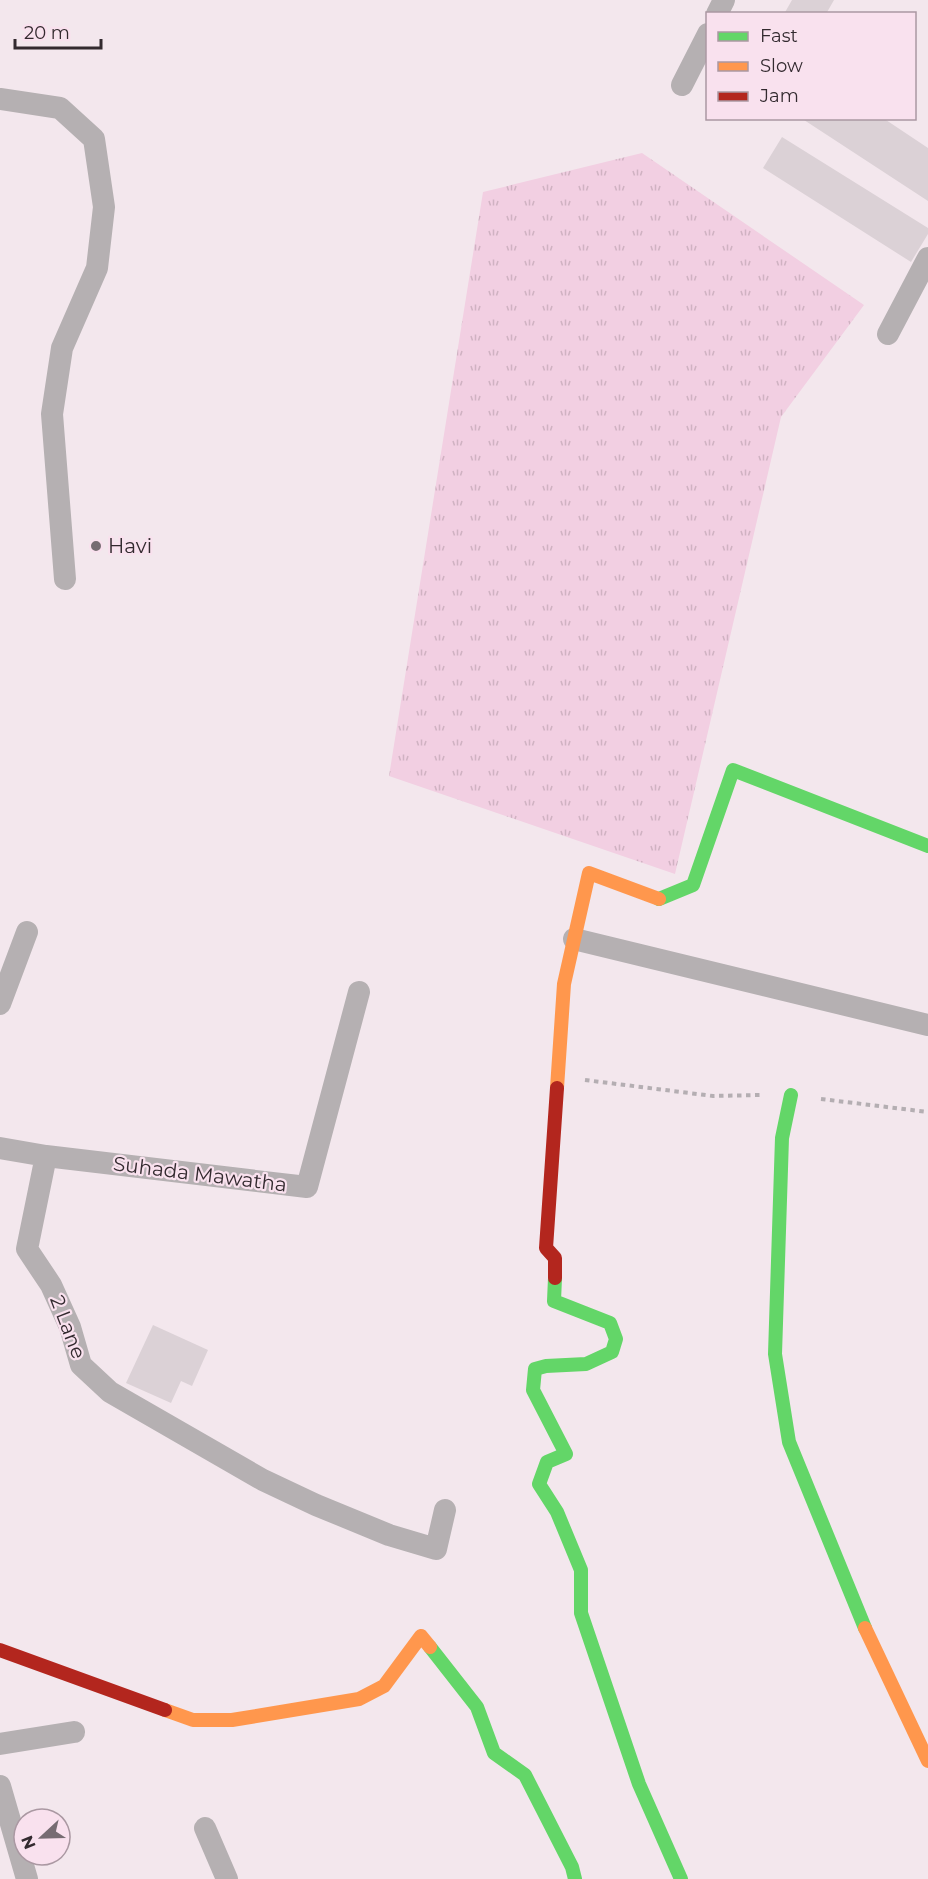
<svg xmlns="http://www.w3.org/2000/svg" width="928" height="1879" font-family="Montserrat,sans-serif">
  <defs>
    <pattern id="park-tufts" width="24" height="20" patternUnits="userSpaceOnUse" patternTransform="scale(1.5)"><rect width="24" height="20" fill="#f2cfe2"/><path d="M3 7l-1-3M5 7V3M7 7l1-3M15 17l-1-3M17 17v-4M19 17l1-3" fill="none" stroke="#d0b2c2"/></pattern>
  </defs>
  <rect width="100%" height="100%" fill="#f3e7ed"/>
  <!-- park -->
  <path fill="url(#park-tufts)" d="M642 153 864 305 781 417 675 874 389 776 483 192Z"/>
  <!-- building -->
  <path fill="#dbd1d6" d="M792 0H834L826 14H784Z
    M801 118H883L928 148V201Z
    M782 137 928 228V234L911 262 763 168Z
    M153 1325 208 1350 192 1386 181 1381 171 1403 126 1383Z"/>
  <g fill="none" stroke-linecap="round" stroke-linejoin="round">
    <!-- path -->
    <path stroke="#b4aeb2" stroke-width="4" stroke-dasharray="4.5 4.5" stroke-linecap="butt" d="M585 1080 713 1096 760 1095
      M821 1099 928 1112"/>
    <!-- street -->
    <path stroke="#b5b0b2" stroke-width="22" d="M717 14 724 0
      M682 85 708 34
      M0 99 60 108 94 139 104 207 97 268 62 348 52 414 65 579
      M888 334 928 258
      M574 939 928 1025
      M0 1004 27 932
      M0 1148 46 1156 307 1187 359 992
      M46 1156 27 1249 51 1285 70 1327 81 1365 110 1392 263 1480 316 1505 389 1535 436 1549 445 1510
      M0 1744 74 1732
      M0 1786 27 1879
      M205 1828 227 1879"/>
    <!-- fast -->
    <path stroke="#63d668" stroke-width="14" d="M659 899 693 885 733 770 928 846
      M791 1095 782 1138 775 1354 789 1442 865 1628
      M555 1278 554 1301 610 1323 616 1339 612 1352 586 1364 546 1366 535 1369 533 1390 566 1454 547 1462 539 1484 557 1512 581 1570V1613L639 1784 681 1879
      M430 1647 477 1707 494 1753 525 1775 572 1867 575 1879"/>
    <!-- slow -->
    <path stroke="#ff974d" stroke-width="14" d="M557 1088 564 984 589 873 659 899
      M865 1628 928 1761
      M165 1710 193 1720H232L359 1699 384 1686 421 1636 430 1647"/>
    <!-- jam -->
    <path stroke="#b3261e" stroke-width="14" d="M555 1278V1258L546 1248 557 1088
      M0 1650 165 1710"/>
  </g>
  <!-- markers -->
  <circle fill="#766c72" stroke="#f9e1ee" stroke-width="2" cx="96" cy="546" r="6"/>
  <g text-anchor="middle" stroke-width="4.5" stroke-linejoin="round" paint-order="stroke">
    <!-- poi labels -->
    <g font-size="20" fill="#332a2f" stroke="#f9e1ee" text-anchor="start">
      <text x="108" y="553">Havi</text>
    </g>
    <!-- street labels -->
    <g font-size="20" fill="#332a2f" stroke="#f9e1ee">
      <text transform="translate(200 1174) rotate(7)" y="7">Suhada Mawatha</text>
      <text transform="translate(68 1327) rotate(69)" y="7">2 Lane</text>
    </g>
  </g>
  <!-- legend -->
  <rect x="706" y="12" width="210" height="108" fill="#f9e1ee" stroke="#aa98a2" stroke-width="1.5"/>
  <rect x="718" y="32" width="30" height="9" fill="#63d668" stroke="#aa98a2" stroke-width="1.5"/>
  <text x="760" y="42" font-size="18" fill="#332a2f">Fast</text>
  <rect x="718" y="62" width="30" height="9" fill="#ff974d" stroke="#aa98a2" stroke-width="1.5"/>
  <text x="760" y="72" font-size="18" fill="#332a2f">Slow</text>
  <rect x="718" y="92" width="30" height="9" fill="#b3261e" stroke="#aa98a2" stroke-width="1.5"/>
  <text x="760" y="102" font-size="18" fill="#332a2f">Jam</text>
  <!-- north arrow -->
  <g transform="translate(42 1837) rotate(248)"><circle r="28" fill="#f9e1ee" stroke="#aa98a2" stroke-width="1.5"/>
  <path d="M0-4.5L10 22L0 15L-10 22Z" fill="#766c72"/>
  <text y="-9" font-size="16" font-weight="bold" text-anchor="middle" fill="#332a2f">N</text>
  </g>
  <!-- scale -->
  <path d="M15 39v9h86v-9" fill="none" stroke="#332a2f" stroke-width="3"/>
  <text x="24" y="39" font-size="18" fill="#332a2f" stroke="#f9e1ee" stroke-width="4.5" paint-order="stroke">20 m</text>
</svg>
